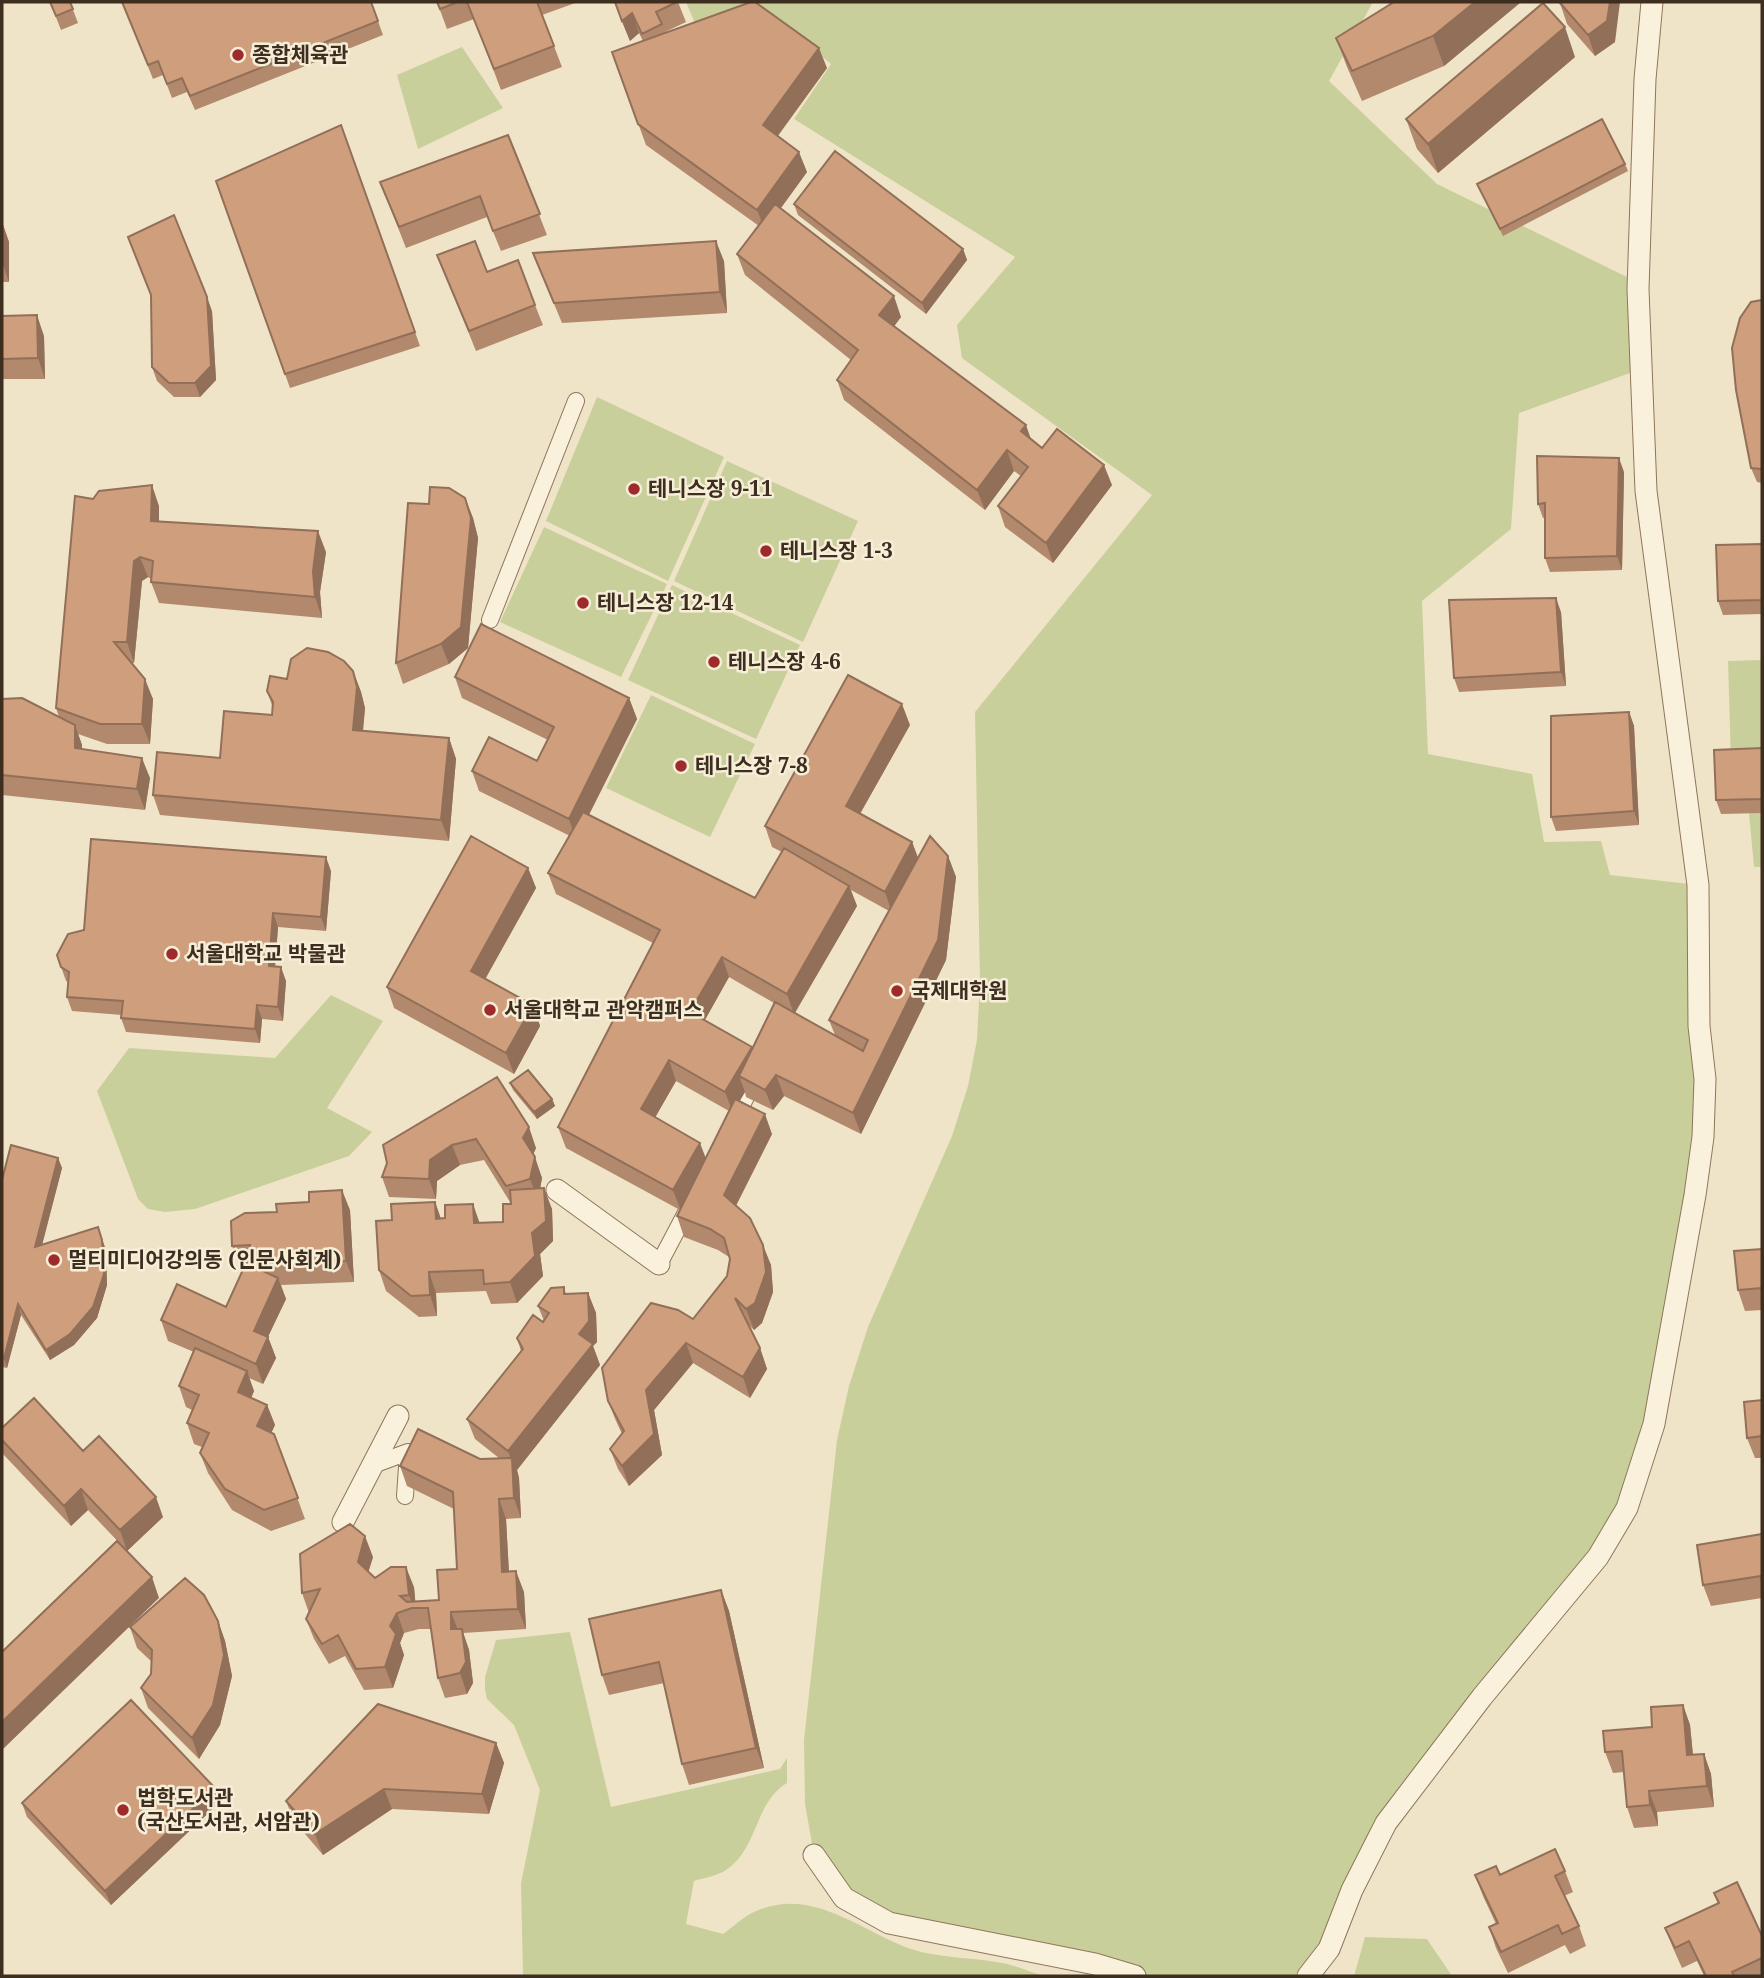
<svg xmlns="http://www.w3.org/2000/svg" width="1764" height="1978" font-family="'Noto Serif','Noto Sans KR',serif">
  <rect width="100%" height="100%" fill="#f0e4c8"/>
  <!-- green -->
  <path fill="#c9cf9b" d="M686 2H1373L1329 81 1437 184 1629 278 1641 369 1519 413 1511 529 1422 601 1428 754 1532 774 1544 842 1601 841 1610 875 1698 885 1703 1137 1627 1508 1428 1766 1308 1976H1135L941 1935 844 1898 814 1855 805 1804 804 1740 837 1440 849 1386 868 1327 952 1136 968 1086 977 1040 980 981 975 712 1152 495 962 358 957 325 1015 257 794 119 831 64 764 8 701 38Z
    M462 47 503 108 418 149 397 75Z
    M597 397 724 457 668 581 546 521Z
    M727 461 858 521 803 642 674 581Z
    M544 527 667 584 621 677 500 622Z
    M672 585 800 645 756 739 628 680Z
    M1762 660V763L1731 764 1728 661Z
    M651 695 755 744 710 837 606 788Z
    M1762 812V867H1754L1749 813Z
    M331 995 383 1021 327 1108 372 1132 349 1156 195 1209 165 1212 148 1209 138 1199 97 1091 129 1048 275 1058Z
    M570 1632 611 1807 780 1769 787 1758V1783C756 1801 758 1845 730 1867 720 1876 706 1877 694 1881L686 1924 723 1934C733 1927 743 1917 754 1912 811 1885 860 1931 911 1949 941 1959 976 1957 1007 1964 1019 1967 1031 1972 1043 1976H523L521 1883 540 1790 514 1725 487 1699 485 1690V1677L496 1640Z
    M1365 1937 1427 1939 1452 1976H1354Z"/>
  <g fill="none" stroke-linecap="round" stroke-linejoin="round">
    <!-- pedestrian casing -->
    <g stroke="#8d765c" stroke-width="18">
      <path id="pedestrian" d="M490 620 576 401
        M733 1122 746 1097
        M659 1264 689 1207
        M373 1465 408 1452 405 1496"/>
    </g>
    <!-- minor casing -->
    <g stroke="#8d765c" stroke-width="23">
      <path id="minor" d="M557 1190 659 1264
        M343 1522 398 1416
        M814 1855 844 1898 889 1923 1095 1964 1135 1976
        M1308 1976 1329 1949 1352 1890 1386 1823 1482 1697 1598 1557 1627 1508 1654 1424 1695 1195 1703 1137 1705 1079 1699 1026 1698 885 1646 491 1638 289 1645 79 1652 2"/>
    </g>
    <!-- pedestrian -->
    <use href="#pedestrian" stroke="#faf1dc" stroke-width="16"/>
    <!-- minor -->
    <use href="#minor" stroke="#faf1dc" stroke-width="21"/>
  </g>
  <!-- wall -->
  <path fill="#b2896c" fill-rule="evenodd" d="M50 2H70L78 23 61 30Z
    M122 2H371L383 35 195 110 187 92 172 98 163 75 153 79Z
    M437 2H578L542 15 562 67 501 90 474 19 447 29Z
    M614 2H678L686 22 665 32V33L827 68 778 136 807 172 780 209 901 317 894 326 1042 448 1112 485 1053 563 1005 527 998 506 1021 476 1014 471 985 510 844 400 837 380 851 360 745 275 737 254 759 226 646 145 612 52 643 41 639 33 630 41Z
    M1394 2H1521L1444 66 1362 101 1347 67 1336 38Z
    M1560 3 1615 42 1595 56 1567 24Z
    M1575 57 1438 173 1417 149 1406 119Z
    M341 125 420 346 290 388 216 181Z
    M508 135 547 235 501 251 487 217 406 248 380 182Z
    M1625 164 1628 171 1503 236 1477 184Z
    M794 204 963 249 967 260 926 314 798 215Z
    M2 222 9 242V282H2Z
    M533 253 724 261 727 313 562 323Z
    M437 255 487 272 535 305 543 325 476 351Z
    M1762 300V483L1757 482 1751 468Z
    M212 311 216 380 200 397H174L157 381 152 367Z
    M2 316 44 336 45 379H2Z
    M1624 472 1622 570 1550 572 1545 558V518H1543L1538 504Z
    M465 498 473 518 478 538 468 648 449 664 403 684 396 663 429 504Z
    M93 499 159 506V521L326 552 320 592 322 618 159 603 151 582V579L148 577 142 581 134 663H132L153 699 150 744H107L78 734 82 745V749L150 778 145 810 2 795V699L59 717 56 708Z
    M1762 544V614L1723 615 1718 601Z
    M1561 612 1566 686 1459 692 1454 678Z
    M353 671 361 692 365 708 363 731 449 738 456 759 449 841 160 815 153 795 220 758 272 715V705L267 691 287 679Z
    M455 677 629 698 637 719 589 815 755 898 782 852 772 847 765 826 910 725 860 814 912 842 918 858 948 856 956 877 946 960 861 1134 784 1096 773 1110 746 1097 745 1092 739 1101 772 1134 736 1206 771 1265 773 1292 762 1323 754 1330 748 1324 760 1348 767 1369 750 1398 693 1363 654 1410 662 1455 629 1486 618 1469 610 1449 622 1434 616 1421 608 1401 693 1319 727 1276 730 1259 729 1257 718 1250 684 1237 677 1216 680 1210 566 1148 558 1127 653 943 556 894 548 873 570 836 479 791 472 771 537 761 548 740 462 698ZM851 890 889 911 829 1020 835 1035 795 1013 857 906ZM729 977 774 1003 752 1048V1047L705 1020ZM676 1081 729 1111 706 1158 655 1117Z
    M1629 712 1634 726 1639 825 1556 831 1551 817Z
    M1762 748V813L1721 814 1716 800Z
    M528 868 536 888 485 979 533 1005 540 1026 514 1074 394 1008 387 987Z
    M331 871 326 931 278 927 275 967 286 981 283 1021 262 1019 260 1043 126 1032 121 1018 122 1015 72 1011 67 997 68 982 66 981 57 955Z
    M497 1077 536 1148 533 1155 542 1178 540 1189 552 1209 553 1241 540 1254 543 1276 517 1303 491 1304 486 1291 436 1293 437 1316 419 1317 386 1291 379 1270 392 1220 435 1202 441 1219 480 1223 503 1222 511 1204 510 1202 484 1160 460 1165 437 1181 436 1199 389 1197 382 1177Z
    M510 1083 552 1099 555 1106 537 1119 513 1090Z
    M58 1158 62 1168 42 1244 106 1250 107 1285 97 1318 74 1345 50 1360 21 1315 7 1368 2 1367V1180Z
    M350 1210 354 1282 281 1285 286 1299 268 1337 276 1358 263 1384 249 1378 254 1391 251 1398 267 1405 275 1425 271 1432 274 1434 305 1519 271 1531 232 1510 208 1473 200 1453 202 1447 194 1444 187 1423 192 1410 186 1407 179 1386 194 1352 168 1341 161 1320 226 1307 244 1266H240L232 1246Z
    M1762 1249V1310L1745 1311 1738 1290Z
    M564 1287 566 1294 588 1293 596 1313 597 1342 593 1346 600 1365 517 1470 519 1478 521 1518 506 1519 509 1572 524 1592 526 1629 463 1633 469 1650 473 1683 467 1694 445 1698 438 1678 431 1629H419L404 1633 400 1643 404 1655 393 1688 364 1690 345 1656 329 1664 314 1639 306 1619 309 1613 302 1593 373 1557 368 1572 375 1578 414 1587 415 1602 439 1600 457 1569 454 1509 407 1486 400 1466 499 1458 475 1439 467 1419 521 1351 517 1338 544 1321 538 1306Z
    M1762 1400V1458H1755L1747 1438Z
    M2 1427V1428L83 1451 163 1517 127 1551 88 1510 71 1526 3 1454 2 1450Z
    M1762 1534V1598L1711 1606 1703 1585Z
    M721 1590 729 1611 764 1768 689 1785 682 1764 664 1683 609 1695 602 1675Z
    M218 1621 225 1641 232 1676 220 1725 199 1759 148 1708 141 1688 151 1674 152 1662 137 1648 130 1627Z
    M1683 1705 1690 1725 1693 1755 1704 1754 1711 1774 1714 1807 1657 1812 1658 1826 1634 1828 1627 1807 1624 1772 1613 1773 1605 1752 1652 1727Z
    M496 1743 504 1763 489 1814 392 1809 323 1855 294 1821 286 1801Z
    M220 1802 111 1905 27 1817 22 1803Z
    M1565 1871 1573 1892 1564 1896 1579 1926 1586 1946 1570 1954 1565 1945 1508 1973 1496 1948 1489 1927 1496 1924 1483 1896 1475 1875Z
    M1714 1893 1762 1936V1976H1704L1697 1961 1682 1968 1673 1948 1665 1928 1718 1904Z"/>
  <!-- shaded-wall -->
  <path fill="#916f58" d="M1475 2H1521L1444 66 1433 36Z
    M1610 2H1620L1615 42 1595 56 1588 35Z
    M632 13 639 33 630 41 622 21Z
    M1565 27 1575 57 1438 173 1428 144Z
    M819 48 827 68 770 146 763 125Z
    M799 152 807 172 765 230 757 210Z
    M2 222 9 242V282L2 262Z
    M716 241 724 261 727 313 720 292Z
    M963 249 967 260 926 314 922 303Z
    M894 296 901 317 887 336 879 315Z
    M207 297 212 311 216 380 200 397 195 383Z
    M37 315 44 336 45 379 38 358Z
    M1026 425 1033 445 1021 431Z
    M1007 450 1014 471 985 510 977 490Z
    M1619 458 1624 472 1622 570 1617 556Z
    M1104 465 1112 485 1053 563 1046 543Z
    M152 485 159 506V541L151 521Z
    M465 498 473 518 478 538 468 648 449 664 441 644Z
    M318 531 326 552 320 592 322 618 315 597 313 571Z
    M140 557 148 577 142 581 134 663 127 642 134 561Z
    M1556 598 1561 612 1566 686 1561 672Z
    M353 671 361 692 365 708 361 750 353 730Z
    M145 679 153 699 150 744 142 724Z
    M629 698 637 719 576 840 569 819Z
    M902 704 910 725 853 826 846 806Z
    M1629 712 1634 726 1639 825 1634 811Z
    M75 725 82 745V768L75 748Z
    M449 738 456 759 449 841 441 820Z
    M142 758 150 778 145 810 137 789Z
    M912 842 920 863 892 913 885 892Z
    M948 856 956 877 946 960 861 1134 853 1113Z
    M326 857 331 871 326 931 321 917Z
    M528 868 536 888 478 992 471 971Z
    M849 886 857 906 794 1014 787 994Z
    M273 913 278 927 274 980 269 966Z
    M722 957 729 977 698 1032 690 1012Z
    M281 967 286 981 283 1021 278 1007Z
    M257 1005 262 1019 260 1043 255 1029Z
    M533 1005 540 1026 514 1074 506 1053Z
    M752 1047 759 1067 739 1076 745 1092 733 1113 725 1092Z
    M669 1060 676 1081 648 1130 641 1109Z
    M776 1075 784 1096 773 1110 765 1090Z
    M552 1099 555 1106 537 1119 534 1112Z
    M765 1114 772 1134 731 1215 724 1195Z
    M529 1127 536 1148 531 1159 523 1138Z
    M700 1143 708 1164 681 1211 673 1190Z
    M452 1145 460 1165 437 1181 436 1199 429 1179 430 1160Z
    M535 1157 542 1178 538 1200 530 1179Z
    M58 1158 62 1168 39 1257 35 1247Z
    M544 1188 552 1209 553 1241 540 1254 543 1276 517 1303 510 1282 532 1233Z
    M342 1190 350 1210 354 1282 346 1261Z
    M435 1202 442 1222 436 1219Z
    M473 1204 480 1224 474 1223Z
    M98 1227 106 1250 107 1285 97 1318 74 1345 50 1360 46 1350Z
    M763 1245 771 1265 773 1292 762 1323 754 1330 746 1309Z
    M429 1272 436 1293 437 1316 430 1295Z
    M278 1278 286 1299 261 1351 254 1331Z
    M588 1293 596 1313 597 1342 593 1346 600 1365 517 1470 519 1478 521 1518 514 1498 512 1462 508 1451Z
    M18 1304 21 1315 7 1368 4 1358Z
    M268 1337 276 1358 263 1384 256 1364Z
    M686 1343 693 1363 654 1410 662 1455 629 1486 622 1466 646 1390Z
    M760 1348 767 1369 750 1398 743 1377Z
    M247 1371 254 1391 245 1413 238 1392Z
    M267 1405 275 1425 265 1447 257 1426Z
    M81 1489 88 1510 71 1526 64 1506Z
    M156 1497 163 1517 127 1551 120 1530Z
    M499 1499 506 1519 510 1593 502 1572Z
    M365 1536 373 1557 365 1583 358 1562Z
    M406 1567 414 1587 416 1608H414L409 1595Z
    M516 1571 524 1592 526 1629 518 1609Z
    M152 1577 159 1598 2 1750V1722Z
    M721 1590 729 1611 764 1768 756 1748Z
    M451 1612 459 1633 451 1629Z
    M397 1613 404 1633 400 1643 404 1655 393 1688 385 1667 390 1626Z
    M218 1621 225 1641 232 1676 220 1725 199 1759 192 1738Z
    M462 1629 469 1650 473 1683 467 1694 460 1673Z
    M1683 1705 1690 1725 1695 1776 1687 1755Z
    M496 1743 504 1763 489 1814 482 1794Z
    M1704 1754 1711 1774 1714 1807 1707 1786Z
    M215 1788 220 1802 111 1905 105 1891Z
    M384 1789 392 1809 323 1855 315 1834Z
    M1649 1791 1657 1812 1658 1826 1650 1805Z"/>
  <!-- building -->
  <path fill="#cf9f7d" stroke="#916f58" stroke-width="2" d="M50 2H70L73 9 56 16Z
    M122 2H371L378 21 190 96 182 78 167 84 158 61 148 65Z
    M437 2H458L440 9Z
    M467 2H537L554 46 494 69Z
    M615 2H677L656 12 662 24 642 34 632 13 622 21Z
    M751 2H755L819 48 763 125 799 152 757 210 638 124 612 52Z
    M1394 2H1475L1433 36 1352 71 1336 38Z
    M1561 2H1610L1607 21 1588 35 1560 3Z
    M1543 3 1565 27 1428 144 1406 119Z
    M1602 119 1625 164 1500 229 1477 184Z
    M341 125 415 332 285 374 216 181Z
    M508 135 540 214 493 231 480 196 399 227 380 182Z
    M835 151 963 249 922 303 794 204Z
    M775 204 894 296 879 315 1026 425 1021 431 1042 448 1057 429 1104 465 1046 543 998 506 1028 467 1007 450 977 490 837 380 858 350 737 254Z
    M174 215 207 297 211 366 195 383H169L152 367 151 295 128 237Z
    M475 241 487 272 518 260 535 305 469 331 437 255Z
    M716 241 720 292 554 303 533 253Z
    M1762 300V469L1751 468 1736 390 1732 348 1740 318 1751 302Z
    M37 315 38 358 2 359V316Z
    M1537 456 1619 458 1617 556 1545 558V503L1538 504Z
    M152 485 151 521 318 531 313 571 315 597 151 582 153 561 140 557 134 561 127 642H114L145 679 142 724H100L56 708 75 496 93 499 99 491Z
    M430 487 449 488 465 498 471 518 461 627 441 644 396 663 408 503 429 504Z
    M1762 544V600L1718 601 1716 545Z
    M1556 598 1561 672 1454 678 1449 600Z
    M481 624 629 698 569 819 472 771 489 737 537 761 554 727 455 677Z
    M307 648 328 652 344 661 353 671 357 687 353 730 449 738 441 820 153 795 157 752 220 758 224 711 272 715 273 702 267 691 270 676 287 679 291 659Z
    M848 675 902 704 846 806 912 842 885 892 765 826Z
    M22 698 75 725V748L142 758 137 789 2 775V699Z
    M1629 712 1634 811 1551 817V716Z
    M1762 748V799L1716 800 1714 750Z
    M583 812 755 898 784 848 849 886 787 994 722 957 690 1012 752 1047 725 1092 669 1060 641 1109 700 1143 673 1190 558 1127 660 930 548 873Z
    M471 836 528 868 471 971 533 1005 506 1053 387 987Z
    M930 836 948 856 938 940 853 1113 776 1075 765 1090 739 1076 775 1002 863 1051 868 1040 829 1020Z
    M91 839 326 857 321 917 273 913 269 966 281 967 278 1007 257 1005 255 1029 121 1018 123 1001 67 997 69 972 61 967 57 955 68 934 84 930Z
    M528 1070 552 1099 534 1112 510 1083Z
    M497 1077 529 1127 523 1138 535 1157 530 1179 506 1186 476 1139 452 1145 430 1160 429 1179 382 1177 387 1163 383 1145Z
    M735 1099 765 1114 724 1195 750 1218 763 1245 766 1272 755 1303 746 1309 735 1298 760 1348 743 1377 686 1343 646 1390 654 1434 622 1466 610 1449 624 1431 608 1401 602 1368 651 1303 678 1310 693 1319 727 1276 730 1259 724 1238 710 1229 677 1216Z
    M11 1145 58 1158 35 1247 98 1227 102 1240 104 1274 93 1307 70 1334 46 1350 18 1304 4 1358 2 1357V1180Z
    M544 1188 546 1221 532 1233 535 1256 510 1282 484 1284 483 1270 429 1272 430 1295 411 1296 379 1270 376 1221 392 1220 391 1204 435 1202 436 1219 445 1218V1205L473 1204 474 1223 503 1222V1204H511L510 1190Z
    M342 1190 346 1261 251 1265 250 1245 232 1246 231 1221 245 1213 277 1212 276 1204 309 1202V1192Z
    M1762 1249V1288L1738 1290 1734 1251Z
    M246 1263 278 1278 254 1331 268 1337 256 1364 161 1320 177 1284 226 1307Z
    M564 1287V1294L588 1293 589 1321 579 1334 593 1344 508 1451 467 1419 523 1349 517 1338 533 1315 543 1322 549 1313 538 1306 551 1288Z
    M195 1348 247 1371 238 1392 267 1405 257 1426 274 1434 298 1498 264 1510 225 1489 200 1453 209 1433 187 1423 199 1395 179 1386Z
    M34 1398 83 1451 99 1436 156 1497 120 1530 81 1489 64 1506 2 1440V1428Z
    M1762 1400V1436L1747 1438 1744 1402Z
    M418 1429 480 1459 512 1458 514 1498 499 1499 502 1572 516 1571 518 1609 451 1612V1629H462L466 1662 460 1673 438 1678 428 1608H412L397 1613 390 1626 396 1634 385 1667 356 1669 338 1635 322 1644 306 1619 320 1589 302 1593 300 1554 350 1524 365 1536 358 1562 375 1578 391 1567H406L409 1595 400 1596 407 1602 439 1600 437 1570 457 1569 453 1492 400 1466Z
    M1762 1534V1584L1761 1576 1703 1585 1697 1545Z
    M117 1541 152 1577 2 1722V1652Z
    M185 1578 204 1595 218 1621 224 1655 213 1705 192 1738 141 1688 151 1674 152 1650 130 1627Z
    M721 1590 756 1748 682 1764 659 1662 602 1675 589 1619Z
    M131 1700 215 1788 105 1891 22 1803Z
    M378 1704 496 1743 482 1794 384 1789 315 1834 286 1801Z
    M1683 1705 1687 1755 1704 1754 1707 1786 1649 1791 1650 1805 1627 1807 1622 1751 1605 1752 1603 1731 1652 1727 1651 1707Z
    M1555 1849 1565 1871 1555 1876 1579 1926 1562 1934 1558 1925 1501 1952 1489 1927 1498 1923 1475 1875 1496 1866 1500 1875Z
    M1737 1882 1762 1936V1958L1732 1972 1734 1976H1706L1689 1941 1675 1948 1665 1928 1719 1903 1714 1893Z"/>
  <!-- markers -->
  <g fill="#9e2a2b" stroke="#f7eed8" stroke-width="2.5">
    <circle cx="238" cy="55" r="7"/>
    <circle cx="634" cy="489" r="7"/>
    <circle cx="766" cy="551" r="7"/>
    <circle cx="583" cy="603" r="7"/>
    <circle cx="714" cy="662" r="7"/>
    <circle cx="681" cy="766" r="7"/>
    <circle cx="172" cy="954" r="7"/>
    <circle cx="897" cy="991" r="7"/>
    <circle cx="490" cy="1010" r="7"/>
    <circle cx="54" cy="1260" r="7"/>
    <circle cx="123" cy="1810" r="7"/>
  </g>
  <g text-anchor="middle" stroke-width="5" stroke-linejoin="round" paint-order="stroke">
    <!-- poi labels -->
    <g font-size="21" font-weight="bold" fill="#3d2e20" stroke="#f7eed8" text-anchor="start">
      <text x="252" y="62">종합체육관</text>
      <text x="648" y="496">테니스장 9-11</text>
      <text x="780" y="558">테니스장 1-3</text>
      <text x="597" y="610">테니스장 12-14</text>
      <text x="728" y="669">테니스장 4-6</text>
      <text x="695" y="773">테니스장 7-8</text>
      <text x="186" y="961">서울대학교 박물관</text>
      <text x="911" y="998">국제대학원</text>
      <text x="504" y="1017">서울대학교 관악캠퍼스</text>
      <text x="68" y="1267">멀티미디어강의동 (인문사회계)</text>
      <text x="137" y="1805">법학도서관<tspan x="137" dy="24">(국산도서관, 서암관)</tspan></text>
    </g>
  </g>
  <!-- border -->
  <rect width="1764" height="1978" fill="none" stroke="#3d2e20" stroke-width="7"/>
</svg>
